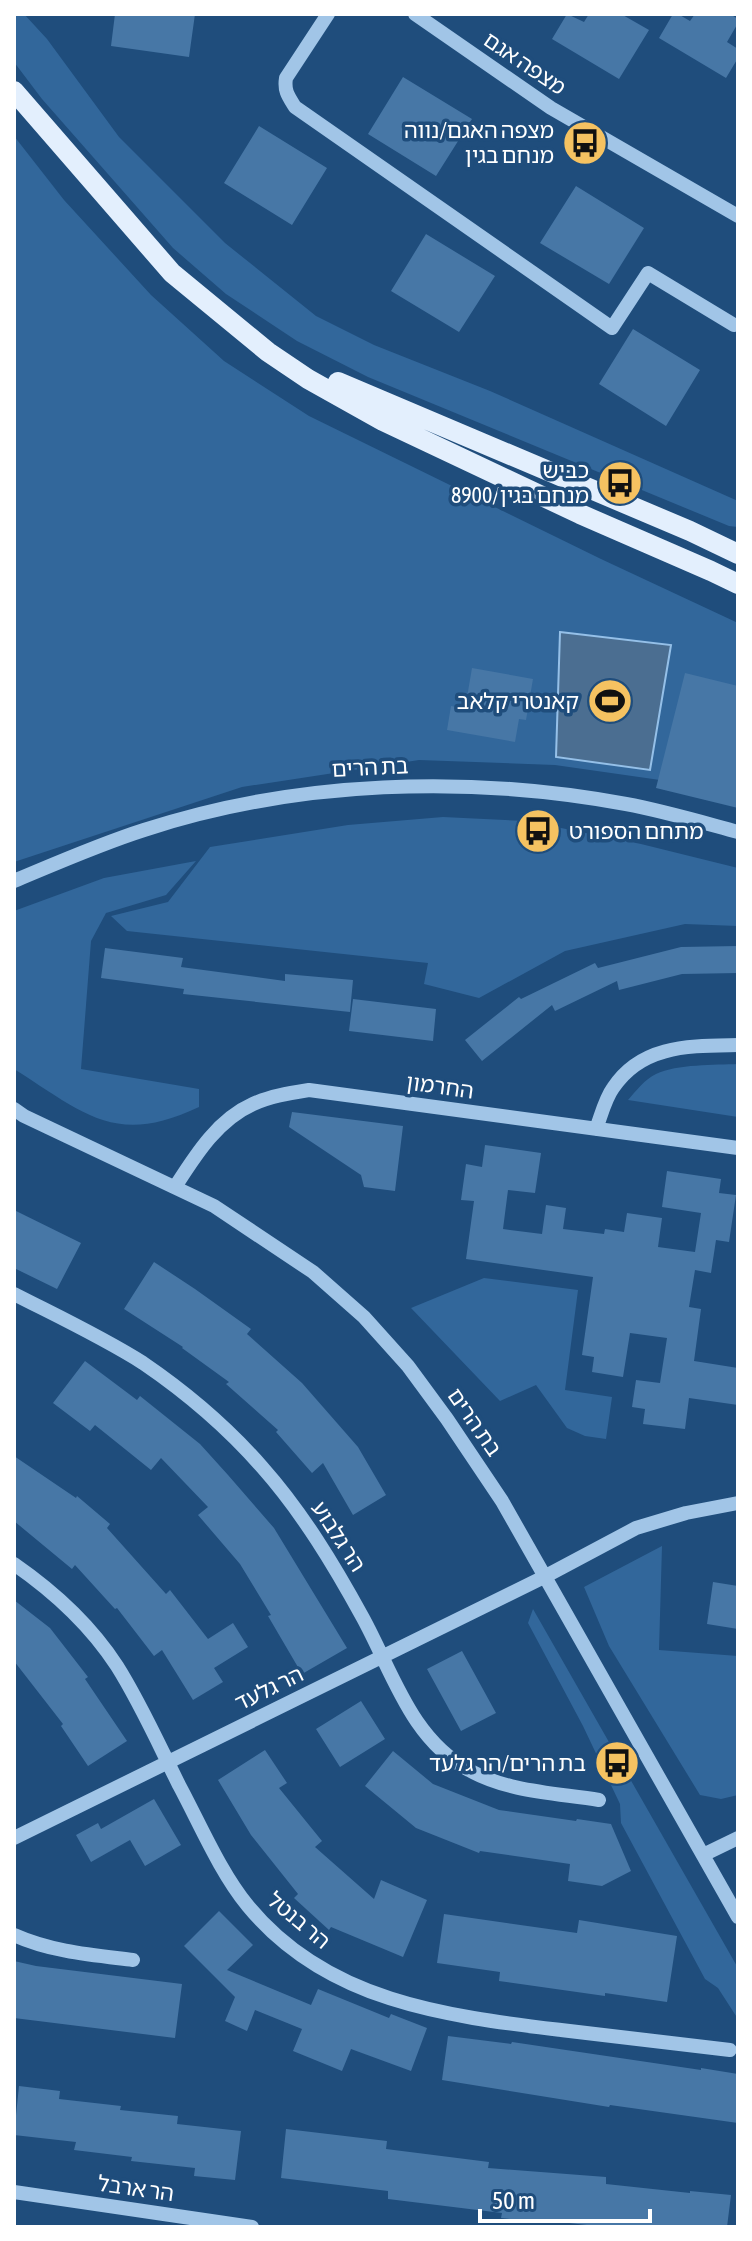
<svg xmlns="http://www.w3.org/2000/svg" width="752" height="2241" font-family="'Asap Condensed','Noto Sans Hebrew',sans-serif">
  <rect width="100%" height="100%" fill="#1f4d7c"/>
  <!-- green -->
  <path fill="#32679b" d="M14 14H24L47 39 119 137 225 243 316 316 374 345 490 391 738 501V527L729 526 368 377 297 341 226 294 173 248 42 99 14 62Z
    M14 136 64 200 151 295 224 361 309 416 601 559 738 623V805L660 780 555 765 419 760 242 787 14 862Z
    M443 817 526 821 641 844 738 868V926L685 924 565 951 479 998 424 984 428 963 127 931 111 916 168 902 210 847 348 825Z
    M196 861 166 895 106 913 91 941 81 1069 199 1089V1107C115 1147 84 1113 14 1069V911L104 878Z
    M738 1064V1117L628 1100C636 1091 645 1079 656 1074 677 1064 715 1065 738 1064Z
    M484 1278 578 1290 565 1390 612 1397 606 1439 585 1436 567 1428 536 1385 500 1401 411 1308Z
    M662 1546 659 1650 738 1656V1795L721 1799 700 1795 609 1646 584 1587Z
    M533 1609 738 1968V2019L718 1988 705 1979 621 1823 620 1804 583 1726 528 1623Z"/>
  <!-- water -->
  <path fill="#4b6e91" stroke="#95c0e8" stroke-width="2" d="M560 632 671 645 650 770 556 757Z"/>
  <!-- building -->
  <path fill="#4777a6" d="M115 14H195L189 57 111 46Z
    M567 14 584 22 589 14H621L649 30 619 79 552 39Z
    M673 14H678L690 21 695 14H730L738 19V23L727 42 738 49V58L726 78 659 38Z
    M403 77 472 119 436 176 368 134Z
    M259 126 327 168 292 225 224 183Z
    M576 186 644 228 609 284 540 243Z
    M426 234 495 276 459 332 391 291Z
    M633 329 700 370 666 426 599 384Z
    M472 668 533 679 526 720 519 719 515 742 447 730 451 706 465 709Z
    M685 673 738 686V808L656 788Z
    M738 946V973L682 974 619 990 617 981 555 1011 552 1005 482 1061 465 1040 519 997 521 999 595 963 598 968 681 947Z
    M105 948 183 958 181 967 285 981V974L353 980 350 1012 183 994 184 989 101 978Z
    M353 999 436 1009 433 1041 349 1031Z
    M292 1112 403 1126 395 1191 364 1187 361 1175 289 1127Z
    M485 1145 541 1153 535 1193 508 1190 503 1229 542 1234 546 1205 566 1208 563 1229 604 1234 605 1229 624 1232 627 1213 662 1218 658 1247 695 1252 701 1213 662 1207 667 1171 721 1179 719 1193 736 1195 729 1242 716 1240 711 1273 695 1270 689 1307 701 1309 694 1361 738 1368V1405L689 1398 685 1429 643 1424 645 1409 632 1407 636 1380 660 1383 667 1338 630 1333 623 1377 592 1372 594 1357 582 1355 593 1277 466 1259 474 1201 461 1200 466 1164 482 1167Z
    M14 1210 81 1243 57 1289 14 1268Z
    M154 1262 195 1289 251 1329 247 1334 302 1383 358 1447 386 1495 353 1515 323 1463 312 1473 276 1432 278 1430 226 1384 229 1382 182 1348 183 1347 124 1309Z
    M85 1361 137 1400 140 1396 200 1444 228 1475 274 1528 347 1648 302 1674 268 1616 271 1615 240 1564 198 1515 208 1507 161 1458 151 1470 95 1425 90 1431 53 1403Z
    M14 1456 76 1498 77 1496 110 1524 107 1528 166 1594 170 1590 208 1639 233 1623 248 1647 214 1668 223 1682 193 1700 162 1650 154 1656 117 1608 115 1609 75 1565 72 1569 14 1521Z
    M713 1582 738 1586V1629L707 1624Z
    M14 1600 50 1628 88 1677 85 1679 127 1741 88 1766 61 1726 63 1724 14 1661Z
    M462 1651 496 1713 461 1731 427 1669Z
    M361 1701 385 1739 340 1767 316 1729Z
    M265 1750 287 1783 279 1788 322 1841 315 1847 374 1899 381 1880 427 1900 403 1957 331 1927 329 1930 294 1898 298 1894 251 1835 218 1780Z
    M393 1751 433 1784 499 1810 576 1821 577 1819 611 1824 631 1871 602 1886 568 1881 570 1864 480 1851 479 1853 416 1828 365 1786Z
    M154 1799 181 1845 145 1866 130 1840 91 1862 76 1835 98 1823 101 1829Z
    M219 1911 253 1945 227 1970 311 2005 318 1989 389 2018 391 2014 427 2028 411 2071 351 2049 342 2071 293 2051 302 2029 255 2010 247 2031 225 2021 235 1997 184 1946Z
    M444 1914 577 1933 579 1920 677 1936 667 2002 605 1993V1996L499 1981 500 1972 437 1963Z
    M14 1961 36 1966 182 1984 175 2038 14 2018Z
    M448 2036 511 2044 512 2042 701 2070V2068L738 2074V2123L610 2105 609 2107 442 2080Z
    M19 2086 60 2091 59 2099 121 2106 120 2110 178 2116 177 2124 241 2131 235 2180 194 2176 195 2168 131 2161 132 2157 74 2150 76 2142 14 2135Z
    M286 2129 387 2141 386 2149 489 2162 488 2168 606 2177V2184L690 2193V2191L731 2195 727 2227H604L543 2220 542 2223 501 2218 502 2213 388 2199V2191L281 2178Z"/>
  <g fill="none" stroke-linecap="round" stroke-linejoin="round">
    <!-- minor -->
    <path stroke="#a1c5e7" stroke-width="14" d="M328 14 286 78C284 91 288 96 295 107L612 328 648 273 734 325
      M415 14 551 108 738 216
      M14 881C57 863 100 844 144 830 297 780 469 775 626 804 664 811 701 822 738 832
      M14 1109 24 1116 214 1206 313 1272 364 1317 408 1366 447 1419 502 1501 738 1917
      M596 1129C601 1116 605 1099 613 1088 642 1044 691 1046 738 1045
      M175 1187C195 1156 217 1120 253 1104 270 1096 290 1093 309 1090L738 1148
      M14 1294C57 1316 102 1337 143 1363 187 1393 227 1427 262 1467 302 1512 334 1565 363 1618 393 1673 411 1739 469 1770 508 1792 556 1793 599 1800
      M14 1564C53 1591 91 1626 117 1666 141 1704 159 1745 179 1785 200 1824 220 1872 248 1906 327 2002 446 2016 561 2030 617 2037 674 2043 730 2050
      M14 1838 544 1577 636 1528 686 1513 738 1503
      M703 1855 738 1838
      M14 1935C52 1952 92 1955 133 1960
      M14 2192 252 2227"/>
    <!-- major -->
    <path stroke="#e3effd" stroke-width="20" d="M14 91 172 273 268 352 308 379 383 421 580 514 711 571 738 584
      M338 382 690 531 738 554"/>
  </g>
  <!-- icons -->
  <defs>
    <g id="bus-disc" transform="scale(2.3)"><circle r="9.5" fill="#f5c261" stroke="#1f4d7c"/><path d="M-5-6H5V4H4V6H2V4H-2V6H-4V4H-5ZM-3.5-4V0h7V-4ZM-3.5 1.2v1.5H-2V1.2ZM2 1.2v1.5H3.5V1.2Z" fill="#111"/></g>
    <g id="stadium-disc" transform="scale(2.3)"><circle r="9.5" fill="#f5c261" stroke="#1f4d7c"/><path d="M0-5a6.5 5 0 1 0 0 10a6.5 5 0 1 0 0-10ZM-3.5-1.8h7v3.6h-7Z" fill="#111"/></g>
  </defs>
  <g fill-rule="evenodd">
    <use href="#bus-disc" x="585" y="143"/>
    <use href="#bus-disc" x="620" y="483"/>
    <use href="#stadium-disc" x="610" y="701"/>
    <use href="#bus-disc" x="538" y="831"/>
    <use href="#bus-disc" x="617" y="1763"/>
  </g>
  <g text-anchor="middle" stroke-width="7" stroke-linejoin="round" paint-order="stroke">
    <!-- street labels -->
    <g font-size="22" fill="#fff" stroke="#1f4d7c">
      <text transform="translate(525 63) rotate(34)" y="8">מצפה אגם</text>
      <text transform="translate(370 767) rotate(-3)" y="8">בת הרים</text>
      <text transform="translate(440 1086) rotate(8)" y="8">החרמון</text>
      <text transform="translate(475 1422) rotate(55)" y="8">בת הרים</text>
      <text transform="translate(339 1536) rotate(57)" y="8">הר גלבוע</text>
      <text transform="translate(269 1688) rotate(-26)" y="8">הר גלעד</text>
      <text transform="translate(299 1920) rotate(40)" y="8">הר בנטל</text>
      <text transform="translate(136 2188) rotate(8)" y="8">הר ארבל</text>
    </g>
    <!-- poi labels -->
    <g font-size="22" fill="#fff" stroke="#1f4d7c" text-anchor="end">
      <text x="554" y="138">מצפה האגם/נווה<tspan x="554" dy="25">מנחם בגין</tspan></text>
      <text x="589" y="478">כביש<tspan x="589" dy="25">8900/מנחם בגין</tspan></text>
      <text x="579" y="709">קאנטרי קלאב</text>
      <text x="569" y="839" text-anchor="start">מתחם הספורט</text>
      <text x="586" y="1771">בת הרים/הר גלעד</text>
    </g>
  </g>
  <!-- border -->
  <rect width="752" height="2241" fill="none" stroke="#ffffff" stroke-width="32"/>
  <!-- scale -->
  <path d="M480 2209v12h170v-12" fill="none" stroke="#ffffff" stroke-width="4"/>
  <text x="492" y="2209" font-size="24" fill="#ffffff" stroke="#1f4d7c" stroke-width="6" paint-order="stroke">50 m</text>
</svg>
